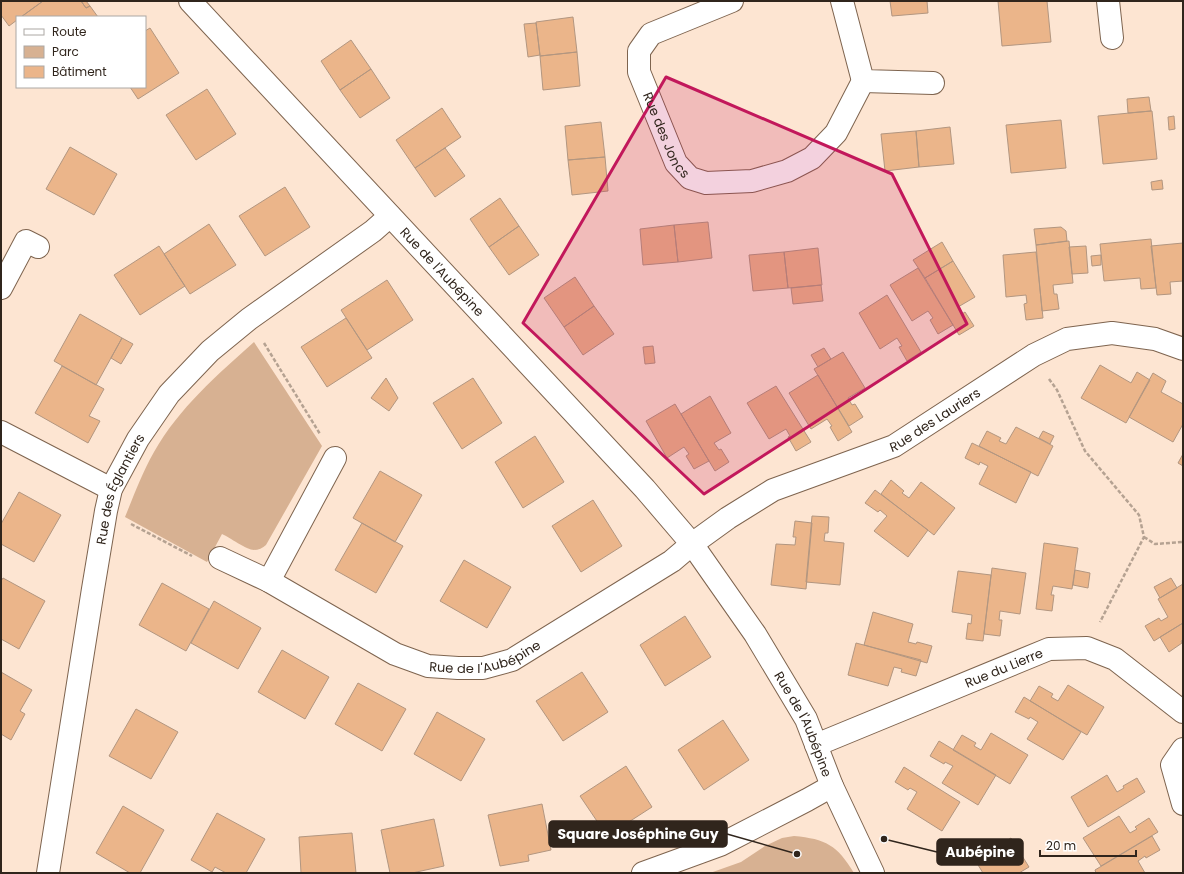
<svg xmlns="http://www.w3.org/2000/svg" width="1184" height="874" font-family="Poppins,sans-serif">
  <rect width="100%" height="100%" fill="#fde5d2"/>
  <!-- green -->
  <path fill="#d7b192" d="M254 342 322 446 266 545C263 548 258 550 254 550 247 550 229 537 222 534L207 562 125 517C134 495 142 473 154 452 179 408 217 375 254 342Z
    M794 836C826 839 837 845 854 873H710L741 862 765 846 782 838Z"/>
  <!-- building -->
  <path fill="#ebb58a" stroke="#b29680" d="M1 1H43L21 17H17V20L9 26 1 15Z
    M43 1H81L86 8 90 6 98 17H21Z
    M81 1H86L90 6 86 8Z
    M890 1H927L928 13 892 16Z
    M998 1H1047L1051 42 1002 46Z
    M573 17 577 52 540 56 536 22Z
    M536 23 540 55 528 57 524 24Z
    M150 28 179 73 138 99 130 87H145V31Z
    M351 40 371 69 340 90 321 61Z
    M577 52 580 86 543 90 540 56Z
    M371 69 390 98 360 118 340 90Z
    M207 89 236 134 196 160 166 115Z
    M1149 97 1151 111 1128 113 1127 99Z
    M442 108 461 137 415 168 396 140Z
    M1151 111H1152L1157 159 1103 164 1098 116Z
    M1174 116 1175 129 1169 130 1168 117Z
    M1061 120 1066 168 1011 173 1006 125Z
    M601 122 605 157 568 160 565 126Z
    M950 127 954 164 919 167 916 131Z
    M916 131 919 167 885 171 881 134Z
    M70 147 117 174 94 215 46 189Z
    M445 148 465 176 435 197 415 168Z
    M605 157 608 191 572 195 568 160Z
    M1162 180 1163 189 1152 190 1151 182Z
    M285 187 310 227 265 256 239 216Z
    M500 198 519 226 489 247 470 219Z
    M708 222 712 258 678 262 674 225Z
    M209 224 236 265 190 294 164 254Z
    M674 225 678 262 643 265 640 229Z
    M519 226 539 255 509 275 489 247Z
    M1061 227 1066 231 1067 241 1036 245 1034 229Z
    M1151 239 1156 288 1141 289 1140 278 1104 281 1100 244Z
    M1069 241 1073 283 1053 285 1054 294H1057L1059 309 1042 311 1036 245Z
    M942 242 953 261 925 278 913 260Z
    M1183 243V281L1170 282 1171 294 1157 295 1151 246Z
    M159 246 185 286 140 315 114 275Z
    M1086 246 1088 273 1072 274 1069 247Z
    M818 248 822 285 788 288 784 252Z
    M784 252 788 288 753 291 749 255Z
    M1036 252 1043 318 1026 320 1024 304 1027 303 1026 295 1006 297 1003 255Z
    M1101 255V265L1092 266 1091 256Z
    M953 261 975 297 958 307 962 314 965 312 974 326 959 335 925 278Z
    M918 268 953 325 938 334 930 320 933 318 928 311 912 321 890 285Z
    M575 277 594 306 564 327 544 298Z
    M387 280 413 320 367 350 341 310Z
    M821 285 823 301 793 304 791 288Z
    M887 295 921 352 907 361 899 347 902 346 897 338 880 349 859 313Z
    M594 306 614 334 583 355 564 327Z
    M80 314 122 338 96 385 54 361Z
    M346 318 372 358 327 387 301 347Z
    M122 338 133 344 121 364 111 358Z
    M653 346 655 363 645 364 643 347Z
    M824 348 831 359 818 367 811 355Z
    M843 352 865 388 848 398 852 405 855 404 863 417 849 426 814 369Z
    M1100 365 1131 383 1137 372 1150 380 1126 423 1081 398Z
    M62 366 104 389 89 416 100 421 88 443 35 413Z
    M1153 373 1166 381 1161 392 1183 404V424L1173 442 1129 417Z
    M818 375 852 432 838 441 830 427 832 426 827 419 811 429 789 393Z
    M386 378 398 398 389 411 371 398Z
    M473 378 502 423 462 449 433 403Z
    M776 386 811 442 796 451 788 437 790 436 786 429 769 439 747 403Z
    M710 396 731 433 714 443 719 450 721 449 729 462 715 471 681 414Z
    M675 404 709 461 694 469 686 456 689 454 684 447 667 458 646 421Z
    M1016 427 1053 446 1038 476 979 446 987 431 1001 438 999 441 1006 444Z
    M1043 431 1054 436 1050 444 1039 438Z
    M535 436 564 482 523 508 495 462Z
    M972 443 1031 472 1016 503 979 484 988 466 980 462 979 465 965 458Z
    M1183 454V466L1178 463Z
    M380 471 422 495 395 542 353 518Z
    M891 480 904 491 902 493 909 498 921 482 955 508 934 535 881 494Z
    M875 490 928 530 908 557 874 531 887 516 880 510 878 512 865 503Z
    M19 492 61 515 34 562 1 544V524Z
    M593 500 622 546 581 572 552 526Z
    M812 516 829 517 828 533H825L824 541 844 543 840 585 806 582Z
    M795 521 812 523 806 589 771 585 776 544 795 545 796 537H793Z
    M362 523 403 546 376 593 335 570Z
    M1044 543 1078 548 1072 589 1053 586 1051 595H1054L1052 611 1036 609Z
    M464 560 511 587 487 628 440 601Z
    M992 568 1026 573 1020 614 1000 611 999 620H1002L1000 636 984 634Z
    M1075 570 1090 573 1088 588 1073 585Z
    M958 571 991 575 983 641 966 639 968 623 971 624 972 615 952 612Z
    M3 578 45 601 19 649 1 639V581Z
    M1171 578 1177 588 1160 598 1154 587Z
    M162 583 209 609 186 651 139 625Z
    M1183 584V623L1154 641 1145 626 1159 618 1161 621 1168 617 1158 599Z
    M214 601 261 628 238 669 191 643Z
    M873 612 913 624 908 642 916 644 917 642 932 646 927 663 864 645Z
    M685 616 711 657 665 686 640 645Z
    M1183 623V640L1181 641 1182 643 1169 652 1160 637Z
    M856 643 921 660 916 676 901 672 902 669 894 667 888 686 848 675Z
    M282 650 329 677 305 719 258 692Z
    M1 672 32 690 20 711 25 714 11 740 1 734Z
    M582 672 608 712 563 741 536 701Z
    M358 683 406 709 382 751 335 724Z
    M1068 685 1104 707 1087 735 1030 701 1039 686 1053 694 1051 697 1058 701Z
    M1024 697 1081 732 1063 760 1027 739 1038 722 1030 717 1029 719 1015 712Z
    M136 709 178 732 151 779 109 756Z
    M437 712 485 739 461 781 414 754Z
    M723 720 749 760 704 790 678 750Z
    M991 733 1028 755 1010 784 953 750 962 735 976 743 974 746 981 750Z
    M939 741 996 775 978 805 942 783 953 766 945 762 944 764 930 756Z
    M626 766 652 807 607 836 580 796Z
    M904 767 960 802 942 831 907 809 917 792 910 788 908 790 895 782Z
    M1107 775 1117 792 1124 788 1123 786 1137 778 1145 792 1088 827 1071 797Z
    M542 804 551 850 528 855 529 861 500 866 488 815Z
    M123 806 164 830 140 873H130L96 853Z
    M217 813 265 839 246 873H226L215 867 212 872 191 860Z
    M1119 816 1130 833 1137 829 1135 827 1149 818 1158 832 1101 866 1083 838Z
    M434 819 444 866 412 873H390L381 830Z
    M352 833 356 873H301L299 837Z
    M1152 836 1160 850 1146 858 1145 856 1138 861 1145 873H1096L1095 870Z
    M1011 838 1029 867 1019 873H983L975 860Z"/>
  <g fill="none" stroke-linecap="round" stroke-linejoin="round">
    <!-- minor casing -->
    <g stroke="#7e644f" stroke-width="24">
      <g id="minor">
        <path id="s1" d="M190 1 645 489 692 544 755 634 806 719 832 786 873 873"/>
        <path id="s2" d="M732 1 651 34 639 51V72L676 163 690 178 706 183 752 181 787 171 812 158 836 133 863 81"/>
        <path d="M842 1 863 81 933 83"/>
        <path d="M1108 1 1112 38"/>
        <path d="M1 288 26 241 38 247"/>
        <path d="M1 432 111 489"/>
        <path id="s3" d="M220 558 269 581 395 654 428 666 458 668H483L512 660 672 561 692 544 728 518 773 490 894 446 1034 355 1067 339 1112 333 1155 339 1183 349"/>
        <path d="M269 581 335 458"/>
        <path id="s4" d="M816 745 1049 649 1087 648 1115 659 1183 712"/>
        <path d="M1183 749 1172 765 1183 804"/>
        <path id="s5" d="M48 873 93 589 106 511 111 489 138 439 169 394 210 351 249 319 373 231 390 216"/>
        <path d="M643 873 720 845 807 800 832 786"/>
      </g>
    </g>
    <!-- path -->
    <path stroke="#b5a292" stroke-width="2.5" stroke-dasharray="4 2" stroke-linecap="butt" d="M264 343 320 434
      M1049 379 1057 390 1085 451 1139 515 1144 537 1100 622
      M131 524 192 556
      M1144 537 1155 544 1183 542"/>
    <!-- minor -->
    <use href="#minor" stroke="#fff" stroke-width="22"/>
  </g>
  <!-- marked area -->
  <path fill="#c2185b" fill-opacity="0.2" stroke="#c2185b" stroke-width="3" stroke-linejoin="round" d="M666 77 892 174 967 324 704 494 523 323Z"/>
  <g text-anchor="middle" stroke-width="3" stroke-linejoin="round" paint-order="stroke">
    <!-- street labels -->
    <g font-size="13" fill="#30251c" stroke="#fff">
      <text dy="5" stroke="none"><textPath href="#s2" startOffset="198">Rue des Joncs</textPath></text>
      <text dy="5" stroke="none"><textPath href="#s1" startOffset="370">Rue de l'Aubépine</textPath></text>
      <text dy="5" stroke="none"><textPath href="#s3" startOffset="809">Rue des Lauriers</textPath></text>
      <text dy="5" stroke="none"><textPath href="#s5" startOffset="392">Rue des Églantiers</textPath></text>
      <text dy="5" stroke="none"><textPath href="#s3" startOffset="294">Rue de l'Aubépine</textPath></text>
      <text dy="5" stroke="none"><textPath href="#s4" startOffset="203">Rue du Lierre</textPath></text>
      <text dy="5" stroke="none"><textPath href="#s1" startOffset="952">Rue de l'Aubépine</textPath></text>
    </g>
  </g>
  <!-- callouts -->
  <path fill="none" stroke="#30251c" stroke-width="1.5" d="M797 854L727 834M884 839L937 852"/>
  <g fill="#30251c" stroke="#fff" stroke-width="1.5">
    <circle cx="797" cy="854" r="4"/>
    <circle cx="884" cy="839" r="4"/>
  </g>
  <g fill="#30251c" stroke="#30251c" stroke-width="1.5">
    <rect x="549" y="821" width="178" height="26" rx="4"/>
    <rect x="937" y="839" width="86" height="26" rx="4"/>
  </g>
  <g font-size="14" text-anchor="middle" font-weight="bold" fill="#fff">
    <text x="638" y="839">Square Joséphine Guy</text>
    <text x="980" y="857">Aubépine</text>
  </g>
  <!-- border -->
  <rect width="1184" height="874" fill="none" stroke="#30251c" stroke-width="4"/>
  <!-- legend -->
  <rect x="16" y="16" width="130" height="72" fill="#ffffff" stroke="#aca8a4"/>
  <rect x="24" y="29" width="20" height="6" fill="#ffffff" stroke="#aca8a4"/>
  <text x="52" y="36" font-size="12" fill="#30251c">Route</text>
  <rect x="24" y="46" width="20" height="12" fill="#d7b192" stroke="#aca8a4"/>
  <text x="52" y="56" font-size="12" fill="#30251c">Parc</text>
  <rect x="24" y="66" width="20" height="12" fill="#ebb58a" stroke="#aca8a4"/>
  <text x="52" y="76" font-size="12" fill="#30251c">Bâtiment</text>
  <!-- scale -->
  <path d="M1040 850v6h96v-6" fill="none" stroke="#30251c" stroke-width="2"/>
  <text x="1046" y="850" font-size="12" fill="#30251c" stroke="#ffffff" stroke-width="3" paint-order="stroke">20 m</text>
</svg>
